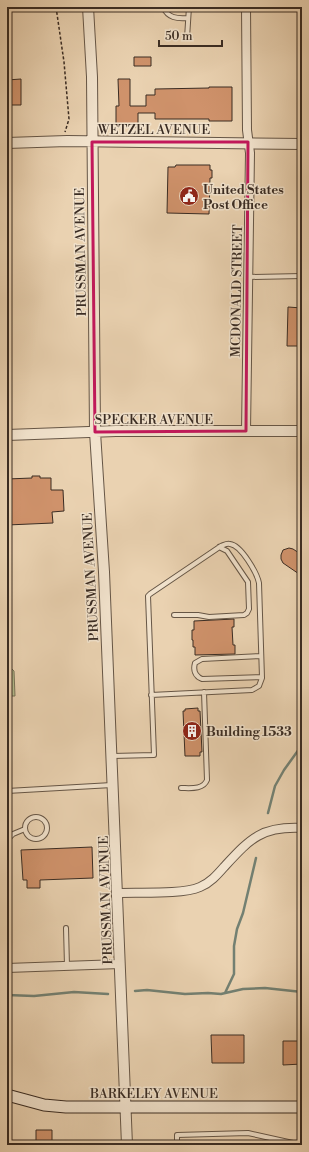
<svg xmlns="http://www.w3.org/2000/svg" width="309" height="1152" font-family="'Libre Bodoni',serif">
  <rect width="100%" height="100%" fill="#ead2b1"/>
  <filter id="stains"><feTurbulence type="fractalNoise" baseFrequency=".005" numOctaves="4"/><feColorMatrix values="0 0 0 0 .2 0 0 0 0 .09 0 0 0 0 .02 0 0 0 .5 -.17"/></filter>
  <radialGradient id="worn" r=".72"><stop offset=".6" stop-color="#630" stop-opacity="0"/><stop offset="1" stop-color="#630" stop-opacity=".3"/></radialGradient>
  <!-- green -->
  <path fill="#b5bd8d" stroke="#787458" d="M7 668H11L14 671 15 696H7Z"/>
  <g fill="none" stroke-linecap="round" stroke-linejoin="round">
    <!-- stream -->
    <path stroke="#738072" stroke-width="2.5" d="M268 813 275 786 284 770 302 745
      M135 991 147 990 185 994 208 993 221 994 243 989 265 988 302 992
      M225 993 234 974V946L237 929 243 913 256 858
      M7 995 34 996 74 992 108 994"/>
  </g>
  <!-- building -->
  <path fill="#cf926b" stroke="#3a2c23" d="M134 57H151V66H134Z
    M21 79V105H7V80Z
    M118 79H130V106H146V95H155V89L209 88V87H232V121H209V119H155V113H138V127H116V106H119Z
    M176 165H210V170H212V178H210L209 214 167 213 168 167H175Z
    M288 307 302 308V346H287Z
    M32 476H40V478H51V490H63L64 511 52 512 53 523 7 525V479L32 478Z
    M289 548 293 549 302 555V576L283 563 281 559V555L283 550Z
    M234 619V627H232L233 645H235V654L195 655V647H193V640H192V630H194V621Z
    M198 708V711H200L202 752H200V756H185L183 711H185V709Z
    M92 847 93 878 40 880V888H27V880H23L21 850Z
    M211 1035H244V1063H212Z
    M283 1041H302V1064L283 1065Z
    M36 1130H52V1145H36Z"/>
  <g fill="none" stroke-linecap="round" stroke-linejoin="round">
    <!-- service casing -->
    <g stroke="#665646" stroke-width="6">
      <path id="service" d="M163 7C168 18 177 19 188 18
        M187 38 189 7
        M248 277 302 276
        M174 615H198L209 617 244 615 247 613 249 609 248 582 227 551 219 547
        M261 656 202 659 195 663C193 670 195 676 202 679L262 677
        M112 756 154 755 148 596 150 594 221 546C224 545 227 543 230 544 241 545 257 573 259 583L262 678 259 686 252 690 151 695
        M181 788C190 788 203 790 207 780L204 692
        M7 791 112 785
        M25 828a11 11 0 1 1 22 0a11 11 0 1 1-22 0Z
        M7 840 13 834 25 829
        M66 928 67 966
        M177 1145V1135L248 1133 302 1145"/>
    </g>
    <!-- minor casing -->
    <g stroke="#665646" stroke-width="10">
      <path id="minor" d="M246 431 250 153 247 130 246 7
        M118 893C140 892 181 895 200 887 210 883 217 875 224 867 250 839 261 826 302 828
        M7 968 120 964"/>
    </g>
    <!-- tertiary casing -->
    <g stroke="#665646" stroke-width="12">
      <path id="tertiary" d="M88 7 92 77 95 432 104 572 127 1145
        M7 143 67 141 302 144
        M7 435 116 431H302"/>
    </g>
    <!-- secondary casing -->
    <g stroke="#3a2c23" stroke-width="13">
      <path id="secondary" d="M7 1095 44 1105 66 1107H302"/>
    </g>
    <!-- path -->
    <path stroke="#3a2c23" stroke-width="1.5" stroke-dasharray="3 2" stroke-linecap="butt" d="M56 7 64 62 69 119 65 132
      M7 354 9 380"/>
    <!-- service -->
    <use href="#service" stroke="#f1e2cc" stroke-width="4"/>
    <!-- minor -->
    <use href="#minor" stroke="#f1e2cc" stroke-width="8"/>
    <!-- tertiary -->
    <use href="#tertiary" stroke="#f1e2cc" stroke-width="10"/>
    <!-- secondary -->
    <use href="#secondary" stroke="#f1e2cc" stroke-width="11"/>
  </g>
  <!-- marked area -->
  <path fill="none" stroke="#c2185b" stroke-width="3" stroke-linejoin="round" d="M92 142H248L246 431 95 432Z"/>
  <!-- icons -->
  <defs>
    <g id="civic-disc" transform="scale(1)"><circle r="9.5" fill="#8f2418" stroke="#f1e2cc"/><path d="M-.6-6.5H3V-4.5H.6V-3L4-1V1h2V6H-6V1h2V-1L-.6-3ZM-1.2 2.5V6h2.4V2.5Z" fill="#fff"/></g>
    <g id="building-disc" transform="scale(1)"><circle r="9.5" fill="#8f2418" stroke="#f1e2cc"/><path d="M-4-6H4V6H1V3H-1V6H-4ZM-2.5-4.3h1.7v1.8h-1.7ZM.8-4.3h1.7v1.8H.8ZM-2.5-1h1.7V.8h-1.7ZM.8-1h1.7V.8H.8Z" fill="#fff"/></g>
  </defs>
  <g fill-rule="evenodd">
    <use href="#civic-disc" x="189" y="196"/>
    <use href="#building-disc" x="192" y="731"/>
  </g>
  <g text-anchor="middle" stroke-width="3" stroke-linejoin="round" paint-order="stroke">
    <!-- street labels -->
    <g font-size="13" fill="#3a2c23" stroke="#f1e2cc">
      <text x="154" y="134">WETZEL AVENUE</text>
      <text transform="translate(80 252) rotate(-91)" y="5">PRUSSMAN AVENUE</text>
      <text transform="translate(236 291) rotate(-89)" y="5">MCDONALD STREET</text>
      <text x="154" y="424">SPECKER AVENUE</text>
      <text transform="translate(90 577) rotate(-93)" y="5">PRUSSMAN AVENUE</text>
      <text transform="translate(105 900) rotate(-92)" y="5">PRUSSMAN AVENUE</text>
      <text x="154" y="1098">BARKELEY AVENUE</text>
    </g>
    <!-- poi labels -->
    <g font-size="13" font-weight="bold" fill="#3a2c23" stroke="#f1e2cc" text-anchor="start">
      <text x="203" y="194">United States<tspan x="203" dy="15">Post Office</tspan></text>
      <text x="206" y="736">Building 1533</text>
    </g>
  </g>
  <!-- margin -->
  <rect width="309" height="1152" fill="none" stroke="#ead2b1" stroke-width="24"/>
  <rect x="8" y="8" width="293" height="1136" fill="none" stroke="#3a2c23" stroke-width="2"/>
  <rect x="12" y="12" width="285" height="1128" fill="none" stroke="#3a2c23"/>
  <!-- scale -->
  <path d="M159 40v6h63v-6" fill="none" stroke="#3a2c23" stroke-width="2"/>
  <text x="165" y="40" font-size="12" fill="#3a2c23" stroke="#f1e2cc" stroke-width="3" paint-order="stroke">50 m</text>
  <rect width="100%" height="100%" filter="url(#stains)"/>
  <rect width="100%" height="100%" fill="url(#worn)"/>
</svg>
